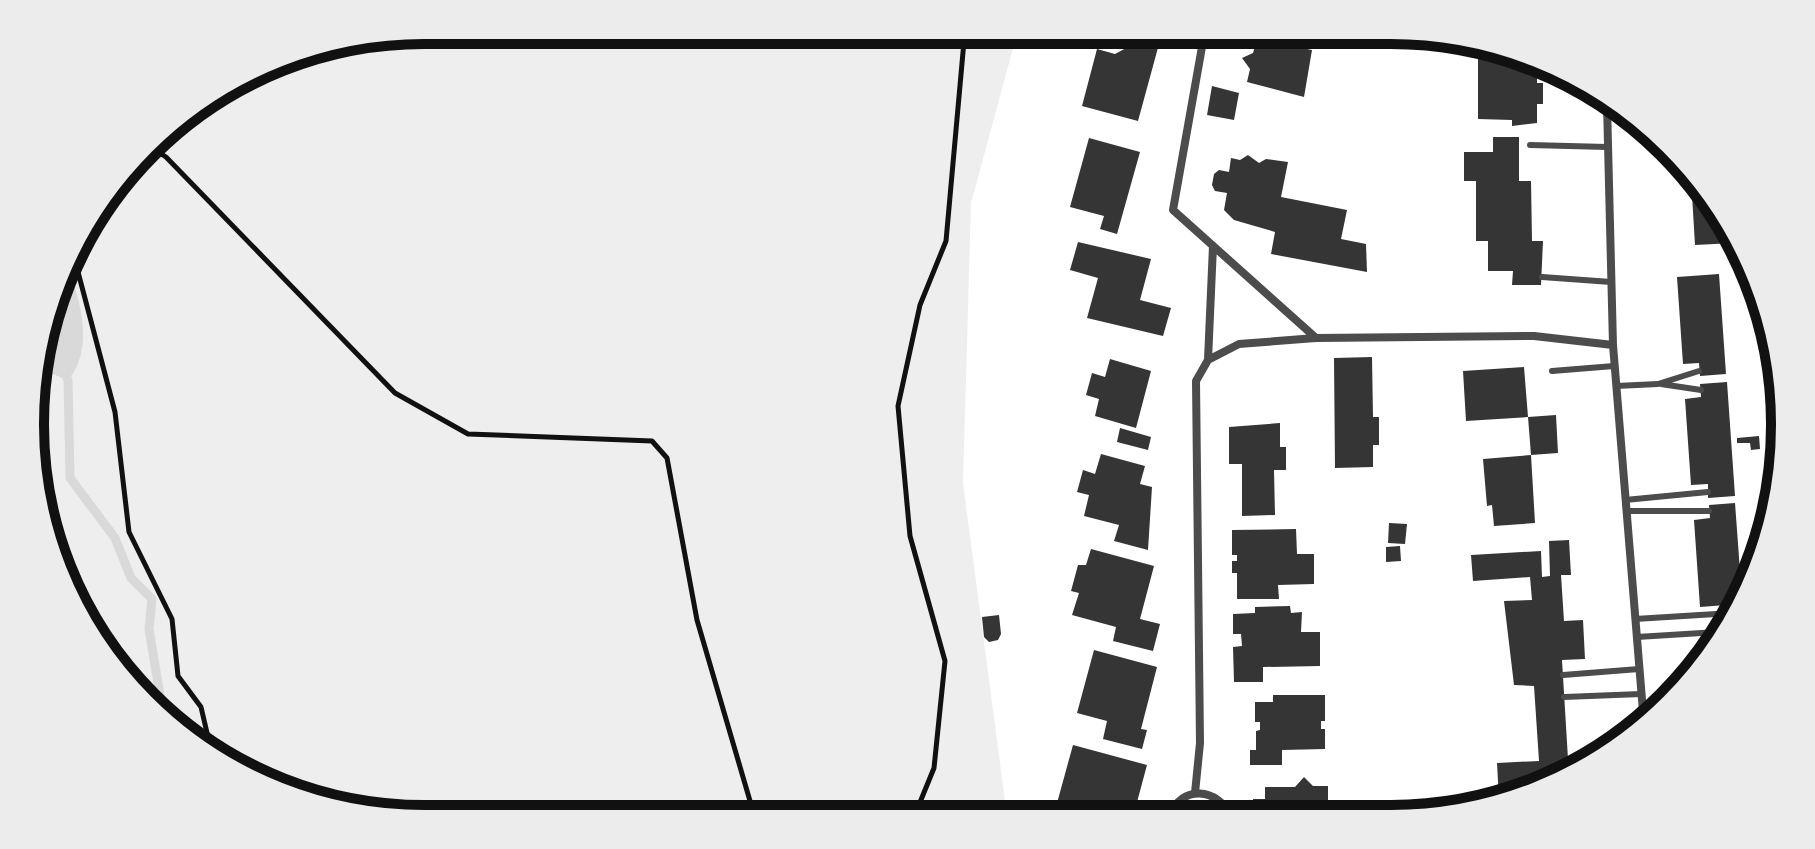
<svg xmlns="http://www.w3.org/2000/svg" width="1815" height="849" font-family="'Noto Sans',sans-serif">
  <rect width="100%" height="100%" fill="#fff"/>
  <!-- green -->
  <path fill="#eee" d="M425 30H1018L971 203 963 483 1007 816 1011 817 424 819 274 789 164 721 83 621 38 501 37 348 83 228 165 128 297 51Z"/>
  <!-- water -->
  <path fill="#d9d9d9" d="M68 268C81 301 94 350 68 380L50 373 39 345Z"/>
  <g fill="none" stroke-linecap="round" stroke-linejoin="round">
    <!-- stream -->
    <path stroke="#d9d9d9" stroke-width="9" d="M62 369 68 380 70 478 115 538 131 578 152 599 149 629 164 720"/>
  </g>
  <!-- building -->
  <path fill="#353535" d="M1132 30 1162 33 1138 121 1082 106 1097 49 1115 54 1128 47Z
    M1250 30 1306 32 1302 48 1312 50 1304 97 1247 82 1250 69 1242 58 1253 53 1257 39Z
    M1478 47 1537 59V83H1543V104H1537V123L1512 126V120L1478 119Z
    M1212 86 1239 93 1234 120 1207 115Z
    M1493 137H1519V181H1531L1532 241H1543L1541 285H1512L1513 271H1488V241H1476V181H1464V152H1493Z
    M1089 138 1140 152 1117 234 1100 229 1104 216 1070 207Z
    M1248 155 1259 163 1266 159 1288 162 1281 197 1347 210 1341 239 1366 244 1367 272 1271 254 1275 232 1234 220 1224 210 1227 193 1215 191 1212 185 1214 174 1219 170 1229 172 1231 158 1240 160Z
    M1698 188 1734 243 1695 245 1692 195H1699Z
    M1078 242 1151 259 1140 300 1171 308 1163 336 1087 318 1098 278 1070 270Z
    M1719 274 1726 374 1700 376 1699 363 1683 364 1677 277Z
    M1372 357 1373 417H1379V445H1373V467L1335 468 1334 358Z
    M1110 359 1151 371 1136 428 1095 416 1099 399 1086 395 1092 373 1105 377Z
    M1524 367 1528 417 1556 415 1558 453 1531 455 1528 417 1466 421 1463 371Z
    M1727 382 1735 496 1708 498V484L1691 485 1685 399 1701 397 1700 384Z
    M1280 423V447H1286V470H1274L1275 515 1242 516V464H1229V427Z
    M1120 428 1151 437 1148 450 1117 442Z
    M1759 436 1760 449 1751 450 1750 443H1737V438Z
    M1101 454 1145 466 1140 484 1152 487 1148 550 1114 541 1119 525 1084 516 1089 495 1077 492 1083 470 1095 474Z
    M1531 455 1535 523 1494 526 1492 505 1487 506 1483 459Z
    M1735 503 1742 598 1739 604 1700 607 1694 520 1710 518 1709 505Z
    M1389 523 1407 524 1405 544 1388 543Z
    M1296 529 1297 554H1314V584L1278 585 1279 599H1237V573H1232V561H1237V555H1232V530Z
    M1569 540 1571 575H1561L1564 621 1583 620 1585 659 1562 660 1568 759 1576 758V769L1542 789 1499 800 1497 763 1539 761 1534 686 1514 685 1504 601 1532 600 1530 577 1473 581 1471 555 1541 551 1542 577 1550 576 1549 541Z
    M1400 546 1401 561 1386 562V547Z
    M1091 549 1154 566 1140 619 1160 624 1153 651 1113 641 1116 627 1072 615 1079 593 1071 591 1078 565H1086Z
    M1290 606 1291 613 1302 612 1301 632H1320V666L1263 667V682H1234L1233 647 1242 646 1241 634H1233V614L1255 613V607Z
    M999 615 1001 634 998 640 989 642 984 637 982 617Z
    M1718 639 1704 664 1702 641Z
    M1094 650 1157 667 1141 729 1147 730 1142 749 1103 739 1107 721 1077 713Z
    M1273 695H1325V721H1321V729H1325V749L1282 750V765H1250V750H1256V731L1260 730V722H1255V702H1273Z
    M1073 745 1147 765 1133 817 1054 814Z
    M1304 777 1313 786H1328V802L1340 813 1337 816H1253V799H1265V787H1295Z"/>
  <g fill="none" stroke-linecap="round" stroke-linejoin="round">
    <!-- path -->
    <path stroke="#111" stroke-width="5" d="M149 146 166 157 395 393 468 434 652 441 667 458 697 620 755 818
      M73 253 115 412 129 532 172 619 178 676 201 707 211 750
      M914 817 934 768 945 661 910 536 898 406 920 305 946 241 965 30"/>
    <!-- service -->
    <path stroke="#4c4c4c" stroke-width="6" d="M1530 145 1607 147
      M1542 277 1611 282
      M1552 371 1614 366
      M1661 384 1701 390
      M1616 386 1658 384 1699 371
      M1625 500 1708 492
      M1628 511H1709
      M1635 619 1716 614
      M1637 637 1718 632
      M1563 675 1639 669
      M1564 697 1641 694"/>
    <!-- minor -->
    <path stroke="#4c4c4c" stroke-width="8" d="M1205 30 1173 210 1316 338 1534 336 1613 345
      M1607 104 1613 345 1644 724
      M1208 360 1239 344 1316 338
      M1195 793 1200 743 1196 381 1208 360 1213 246
      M1170 816C1181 784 1218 788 1231 816"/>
  </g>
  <!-- crop -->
  <path d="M0 0H1815V849H0ZM424 44H1391A380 380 0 0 1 1771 424V425A380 380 0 0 1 1391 805H424A380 380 0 0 1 44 425V424A380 380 0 0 1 424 44Z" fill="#ececec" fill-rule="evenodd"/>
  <path fill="none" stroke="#111" stroke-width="10" d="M424 44H1391A380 380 0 0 1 1771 424V425A380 380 0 0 1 1391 805H424A380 380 0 0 1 44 425V424A380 380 0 0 1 424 44Z"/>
</svg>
